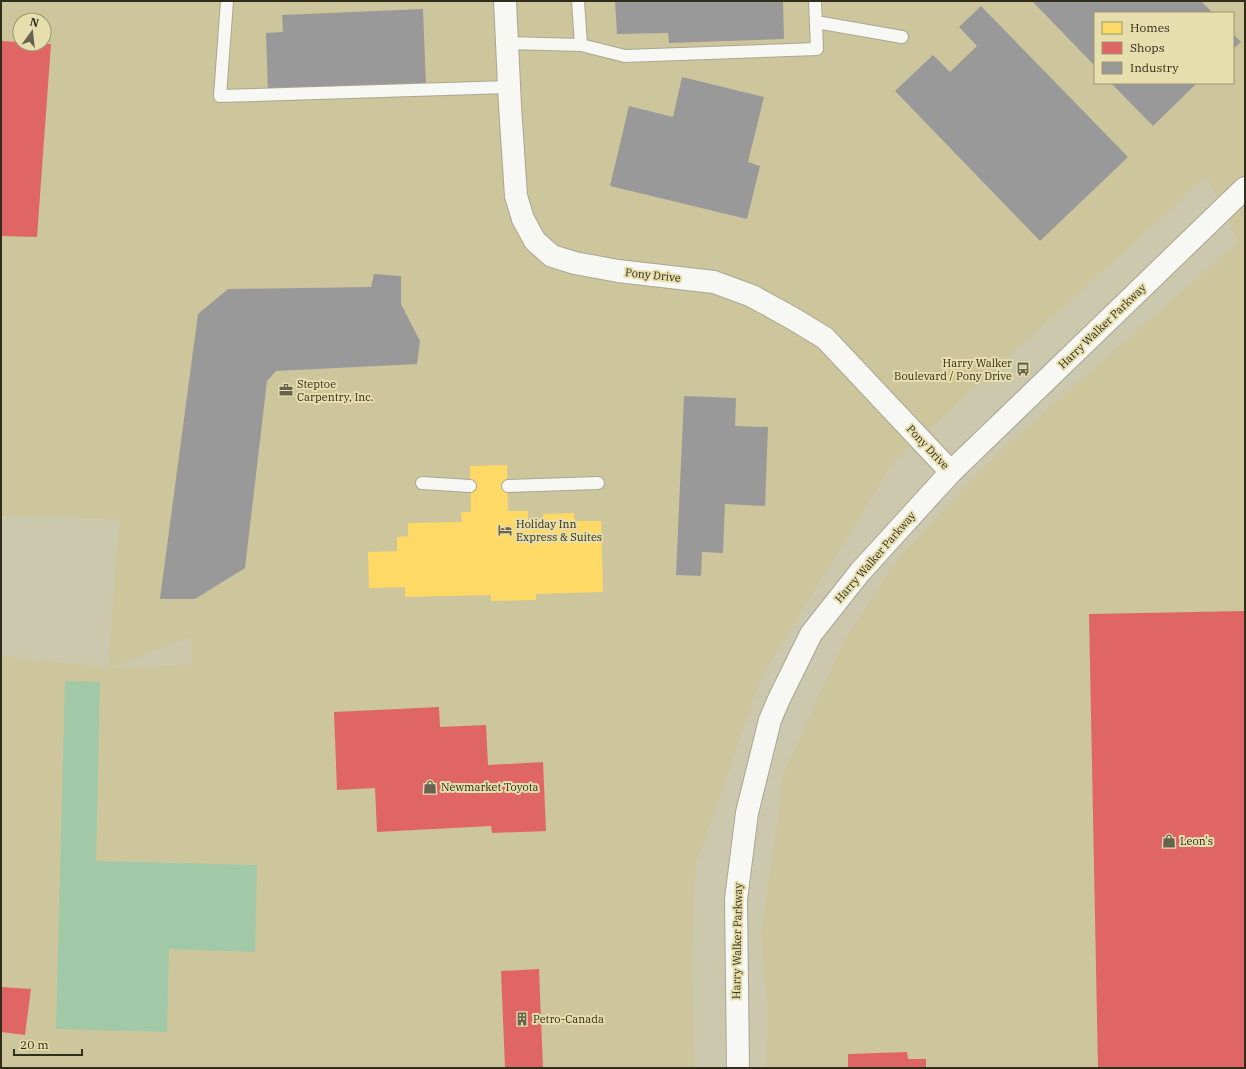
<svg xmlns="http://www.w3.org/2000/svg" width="1246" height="1069" font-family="'IBM Plex Serif',serif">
  <rect width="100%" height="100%" fill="#ccc8ae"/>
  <!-- built -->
  <path fill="#cdc69c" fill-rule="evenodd" d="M1 1H1245V1068H766L767 1003 761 933 779 812 782 777 844 641 900 556 998 453 1238 242 1207 176 894 461 762 676 696 864 692 957 695 1068H1V656L108 668 119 519 1 516ZM1095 13H1233V83H1095ZM20 20H44V44H20ZM191 637V665L110 668Z"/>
  <!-- green -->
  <path fill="#a2c9a7" d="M65 681 100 682 96 861 257 865 255 952 169 949 167 1032 56 1029Z"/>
  <!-- homes -->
  <path fill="#ffd966" d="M507 465 508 511H528V520L543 519V514L574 513 575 521H601L603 592 536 594V600L491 601V595L405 597V587L369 588 368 552 397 551V537L408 536V523L462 522 461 512H471L470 466Z"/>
  <!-- shops -->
  <path fill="#e06666" d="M1 41 20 42V44H51L37 237 1 236Z
    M1245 611V1068H1098L1089 614Z
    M439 707 440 727 486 725 488 765 543 762 546 831 492 833 491 826 377 832 375 788 337 790 334 712Z
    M539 969 543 1068H505L501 971Z
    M1 987 31 989 25 1035 1 1032Z
    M907 1052 908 1059H926V1068H848V1054Z"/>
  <!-- industry -->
  <path fill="#999" d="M615 1H783L784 39 669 43 668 33 617 34Z
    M1032 1H1201L1213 13H1095V66Z
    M981 6 1128 157 1040 241 895 91 933 55 950 72 977 46 959 27Z
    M423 9 426 87 268 93 266 33 283 32 282 15Z
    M1233 34 1241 42 1233 49Z
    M682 77 764 97 748 162 760 166 747 219 610 186 629 106 673 117Z
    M1111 83H1197L1153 126Z
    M374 274 401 276V304L420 341 417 364 276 371 267 381 245 568 195 599H160L198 314 228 289 371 287Z
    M684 396 736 398 735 426 768 427 765 506 725 504 723 553 702 552 701 576 676 575Z"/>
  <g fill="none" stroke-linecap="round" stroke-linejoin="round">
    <!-- lane casing -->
    <g stroke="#a9a691" stroke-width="14">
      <path id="lane" d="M227 1 220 96 509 87
        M816 22 902 37
        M507 43 581 45 578 1
        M581 45 625 56 817 49 815 1
        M422 483 470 486
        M508 486 598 483"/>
    </g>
    <!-- street casing -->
    <g stroke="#a9a691" stroke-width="24">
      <path id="street" d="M505 1 510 106 516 196 523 219 535 241 552 256 575 263 618 271 714 282 752 296 792 318 825 338 951 472"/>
    </g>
    <!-- secondary casing -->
    <g stroke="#a9a691" stroke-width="24">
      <path id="secondary" d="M738 1068 736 899 747 813 770 720 779 699 811 634 860 572 951 472 1245 188"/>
    </g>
    <!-- lane -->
    <use href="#lane" stroke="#f7f7f3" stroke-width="12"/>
    <!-- street -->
    <use href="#street" stroke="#f7f7f3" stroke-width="22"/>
    <!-- secondary -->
    <use href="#secondary" stroke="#f7f7f3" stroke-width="22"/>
  </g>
  <!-- icons -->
  <defs>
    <g id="bus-bare" transform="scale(1.08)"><path d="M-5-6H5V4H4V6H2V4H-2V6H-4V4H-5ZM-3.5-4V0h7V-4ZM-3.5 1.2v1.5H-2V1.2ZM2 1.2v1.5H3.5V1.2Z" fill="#67634e" stroke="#e6dead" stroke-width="2.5" paint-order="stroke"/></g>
    <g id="office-bare" transform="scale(1.08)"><path d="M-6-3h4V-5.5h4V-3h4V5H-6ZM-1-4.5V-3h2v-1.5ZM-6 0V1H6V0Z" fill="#67634e" stroke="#e6dead" stroke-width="2.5" paint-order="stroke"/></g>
    <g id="hotel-bare" transform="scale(1.08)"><path d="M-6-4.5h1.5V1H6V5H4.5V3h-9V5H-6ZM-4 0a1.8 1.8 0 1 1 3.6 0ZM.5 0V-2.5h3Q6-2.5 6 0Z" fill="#67634e" stroke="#e6dead" stroke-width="2.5" paint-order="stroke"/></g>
    <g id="shop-bare" transform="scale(1.08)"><path d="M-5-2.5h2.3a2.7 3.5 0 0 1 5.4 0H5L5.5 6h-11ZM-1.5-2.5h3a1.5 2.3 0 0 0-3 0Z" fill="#67634e" stroke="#e6dead" stroke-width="2.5" paint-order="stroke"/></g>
    <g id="building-bare" transform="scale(1.08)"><path d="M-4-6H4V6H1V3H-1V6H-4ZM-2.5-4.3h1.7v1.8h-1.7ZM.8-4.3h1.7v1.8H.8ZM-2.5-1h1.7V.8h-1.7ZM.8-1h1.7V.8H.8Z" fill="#67634e" stroke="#e6dead" stroke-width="2.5" paint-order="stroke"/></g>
  </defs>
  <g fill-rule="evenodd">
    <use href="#bus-bare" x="1023" y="369"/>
    <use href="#office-bare" x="286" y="390"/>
    <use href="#hotel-bare" x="505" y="530"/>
    <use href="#shop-bare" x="430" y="787"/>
    <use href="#shop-bare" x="1169" y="841"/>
    <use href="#building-bare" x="522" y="1019"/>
  </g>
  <g text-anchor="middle" stroke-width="4" stroke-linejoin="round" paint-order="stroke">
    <!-- street labels -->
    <g font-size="11" fill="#302d1a" stroke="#e6dead">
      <text transform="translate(653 275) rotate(6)" y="4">Pony Drive</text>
      <text transform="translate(1102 326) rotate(-44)" y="4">Harry Walker Parkway</text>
      <text transform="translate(928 447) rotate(47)" y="4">Pony Drive</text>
      <text transform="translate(875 557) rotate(-49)" y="4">Harry Walker Parkway</text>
      <text transform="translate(737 941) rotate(-89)" y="4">Harry Walker Parkway</text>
    </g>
    <!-- poi labels -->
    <g font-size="11" fill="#302d1a" stroke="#e6dead" text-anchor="start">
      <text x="1012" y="367" text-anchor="end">Harry Walker<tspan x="1012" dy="13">Boulevard / Pony Drive</tspan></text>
      <text x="297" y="388">Steptoe<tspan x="297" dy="13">Carpentry, Inc.</tspan></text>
      <text x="516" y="528">Holiday Inn<tspan x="516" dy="13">Express &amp; Suites</tspan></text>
      <text x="441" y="791">Newmarket Toyota</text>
      <text x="1180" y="845">Leon's</text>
      <text x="533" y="1023">Petro-Canada</text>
    </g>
  </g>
  <!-- border -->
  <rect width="1246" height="1069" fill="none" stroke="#302d1a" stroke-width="4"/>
  <!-- legend -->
  <rect x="1094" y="12" width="140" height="72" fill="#e6dead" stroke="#9d9772"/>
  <rect x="1102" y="22" width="20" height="12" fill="#ffd966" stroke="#9d9772"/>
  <text x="1130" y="32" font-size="12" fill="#302d1a">Homes</text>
  <rect x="1102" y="42" width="20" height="12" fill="#e06666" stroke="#9d9772"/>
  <text x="1130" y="52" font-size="12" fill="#302d1a">Shops</text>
  <rect x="1102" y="62" width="20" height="12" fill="#999999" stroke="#9d9772"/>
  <text x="1130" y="72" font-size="12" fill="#302d1a">Industry</text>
  <!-- north arrow -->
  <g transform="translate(32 32) rotate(15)"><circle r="19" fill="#e6dead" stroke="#9d9772"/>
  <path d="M0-3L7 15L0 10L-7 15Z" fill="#67634e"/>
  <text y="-6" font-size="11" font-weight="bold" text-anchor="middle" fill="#302d1a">N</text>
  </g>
  <!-- scale -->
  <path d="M14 1049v6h68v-6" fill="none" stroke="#302d1a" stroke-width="2"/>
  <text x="20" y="1049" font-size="12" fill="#302d1a" stroke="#e6dead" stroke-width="3" paint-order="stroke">20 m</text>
</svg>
